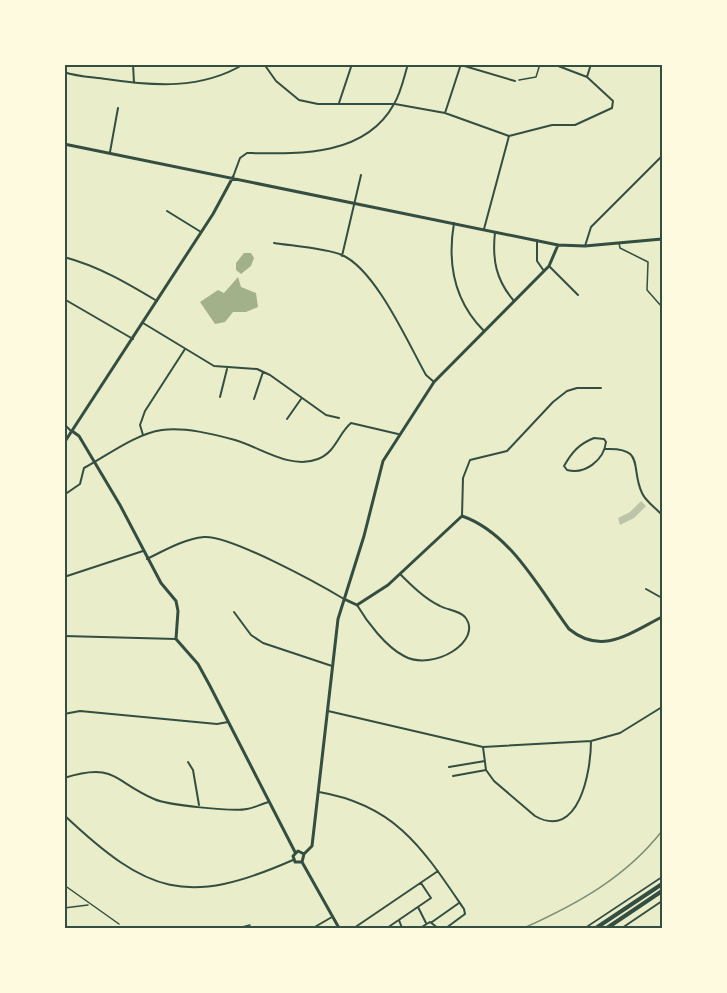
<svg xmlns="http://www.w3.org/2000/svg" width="727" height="993" font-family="'PT Sans Narrow',sans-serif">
  <rect width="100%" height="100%" fill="#e9edc9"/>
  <!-- water -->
  <path fill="#a3b18a" d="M244 253H251L254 258 251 266 241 274 236 270V263Z
    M238 277 241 287 256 293 258 307 246 312H233L225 322 215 324 200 302 218 290 224 293Z"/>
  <!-- building -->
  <path fill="#bcc5a7" d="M641 501 646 506 634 518 620 525 618 518 630 512Z"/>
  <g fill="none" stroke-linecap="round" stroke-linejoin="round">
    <!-- path -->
    <path stroke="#344e41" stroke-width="1.5" d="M519 80 536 77 540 64
      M64 908 88 905
      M585 928 662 877"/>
    <!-- service -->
    <path stroke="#344e41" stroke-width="1.5" d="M619 243 620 248 648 262 647 290 662 307
      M64 885 119 924
      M238 928 250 925"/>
    <!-- minor -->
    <path stroke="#344e41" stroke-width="2" d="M133 64 134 83
      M264 64 276 81 299 100 318 104H395L445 113 509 136 552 125H575L612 108 613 101 587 77
      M553 64 587 77 591 64
      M461 65 515 81
      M64 72C78 77 93 77 106 79 153 86 201 90 244 64
      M339 103 352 64
      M445 113 461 64
      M110 152 118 108
      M233 177 240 158 247 153C298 154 365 157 394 104 401 93 404 77 408 64
      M167 211 201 232
      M454 223C447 264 454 301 484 331
      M484 229 509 136
      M495 232C492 260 496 280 514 301
      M537 240V261L544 271
      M274 243C293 246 324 248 342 255 376 270 408 343 426 375L434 382
      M585 246 591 227 662 156
      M342 256 361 175
      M64 257C98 266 127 283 157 301
      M549 266 578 295
      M64 299 133 339
      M143 323 214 366 257 369 270 375 326 415 339 418
      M220 397 227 369
      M254 399 263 372
      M287 419 301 399
      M64 424 71 431
      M143 435 140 425 145 411 185 349
      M594 438 604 439 606 442C604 460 585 475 567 470L564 466C572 452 579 444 594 438Z
      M605 449C646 447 630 468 642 493 646 502 656 508 662 515
      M64 495 80 484 84 468C108 455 135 434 162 430 185 427 213 434 235 440 260 447 290 470 318 459 336 452 338 434 351 423L398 434
      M462 516 463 478 470 460 507 451 553 402 567 391 577 388H601
      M147 559C165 550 184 539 204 537 230 535 319 584 344 599
      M64 577 143 551
      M646 589 662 598
      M357 605C367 622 386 647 404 656 433 672 484 641 465 617 459 610 447 610 440 606 425 599 411 585 400 574
      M234 612 251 635 263 643 332 666
      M64 636 176 639
      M328 711 483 747 591 741 620 733 662 707
      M64 714 80 711 217 724 228 722
      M483 747 486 770 494 781 535 816C579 841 591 771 591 741
      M188 762 193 770 199 805
      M449 767 485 761
      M453 776 486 770
      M64 778C115 762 113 781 154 799 167 805 233 812 247 809 254 808 261 804 269 802
      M319 792C396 805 423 849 464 909L465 914 446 928
      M64 815C148 894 186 907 293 860
      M418 907 426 923
      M399 920 402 928
      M432 922 459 903
      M313 928 332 917
      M354 928 438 871
      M387 928 431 898 421 883
      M420 928 430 922 438 928
      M622 928 662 901"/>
    <!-- tertiary -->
    <path stroke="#344e41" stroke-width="3" d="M64 144 558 245 585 246 662 239
      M72 431 79 436 120 505 161 583 176 601 178 611 176 639 198 664 210 686 295 852
      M64 443 213 214 233 177
      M344 599 357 605 388 585 462 516C511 533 540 590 569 629 602 656 630 633 662 617
      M302 862 304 854 312 846 338 619 364 536 383 461 434 382 549 266 558 245
      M302 862 339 928
      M302 862H295L293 856 298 851 304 854"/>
    <!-- secondary -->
    <path stroke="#344e41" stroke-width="4" d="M596 928 662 884
      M607 928 662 891"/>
    <!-- rail -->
    <path stroke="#7c8e77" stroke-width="1.5" d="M524 928C577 904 625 878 662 831"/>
  </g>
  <!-- border -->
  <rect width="727" height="993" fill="none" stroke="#fefae0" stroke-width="132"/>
  <rect x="66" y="66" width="595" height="861" fill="none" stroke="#344e41" stroke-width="2"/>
</svg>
